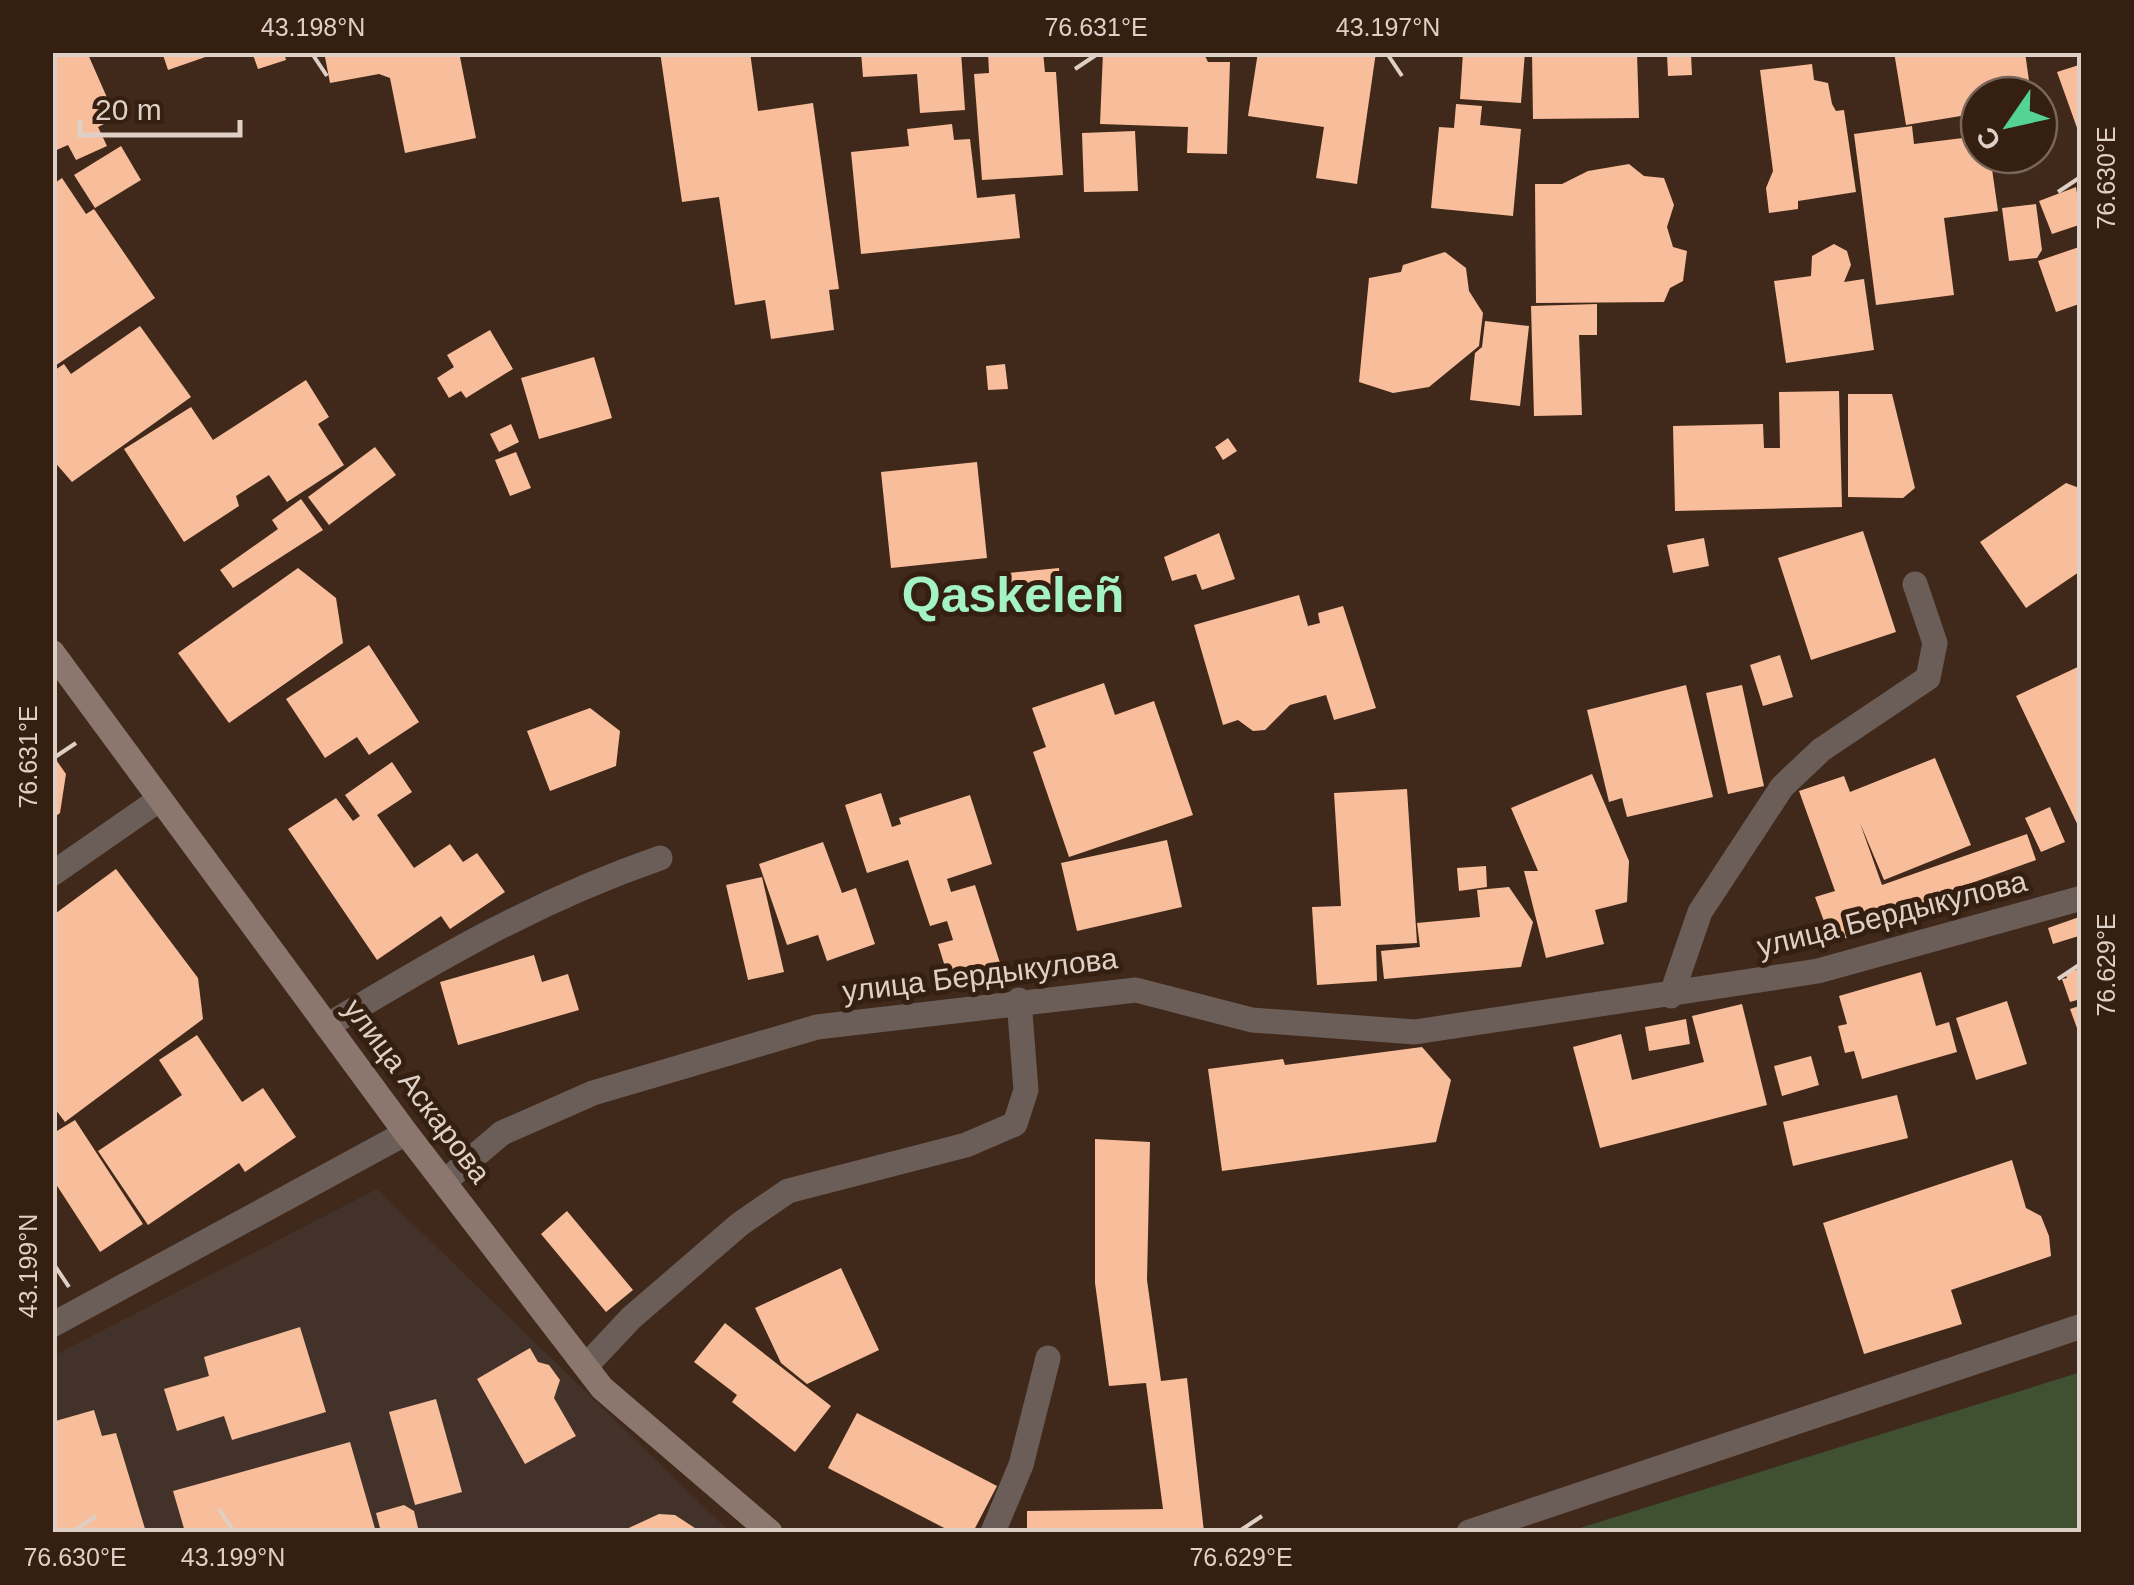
<svg xmlns="http://www.w3.org/2000/svg" width="2134" height="1585" font-family="Helvetica,sans-serif">
  <rect width="100%" height="100%" fill="#40291a"/>
  <!-- commercial -->
  <path fill="#433229" d="M377 1189 730 1532H53V1356Z"/>
  <!-- green -->
  <path fill="#3f5131" d="M2081 1372V1532H1567Z"/>
  <!-- building -->
  <path fill="#f8bd9a" d="M52 52H87L116 118 98 127 107 146 76 160 68 145 52 152Z
    M162 52H217V53L168 70Z
    M252 52H284L286 60 258 69Z
    M324 52H459L476 138 405 153 390 78 379 74 330 83Z
    M660 52H750L758 111 813 103 839 289 829 290 834 330 771 339 765 300 735 305 719 197 682 202Z
    M861 52H961L965 110 920 113 917 74 863 77Z
    M988 52H1043L1045 72H1056L1063 175 982 180 974 74 989 73Z
    M1103 52H1203L1208 62H1230L1227 154 1187 153 1188 127 1100 124Z
    M1258 52H1376L1357 184 1316 178 1324 127 1248 116Z
    M1463 52H1525L1521 103 1460 99Z
    M1532 52H1637L1639 118 1533 119Z
    M1894 52H2025L2030 88 2018 90 2017 95H1979V113L1906 125Z
    M1667 54H1691L1692 75 1668 76Z
    M1812 64 1814 80 1828 83 1832 104 1836 111 1844 110 1856 192 1798 201V209L1769 213 1766 188 1773 171 1760 70Z
    M2082 64V139H2081L2057 72Z
    M1456 104 1482 106 1480 125 1521 129 1513 216 1431 208 1439 127 1454 128Z
    M952 124 954 140 970 139 977 198 1015 194 1020 238 861 254 851 152 909 146 907 129Z
    M1912 126 1914 144 1979 136V155H1990L1998 211 1944 218 1954 295 1876 305 1854 134Z
    M1135 131 1138 191 1084 192 1082 133Z
    M121 146 141 180 95 208 74 175Z
    M1629 164 1644 176 1664 178 1674 205 1667 227 1673 247 1687 251 1683 281 1670 288 1664 302 1536 303 1535 184H1562L1588 171Z
    M62 178 86 214 94 209 155 298 52 368V185Z
    M2076 187 2082 224 2052 234 2039 201Z
    M2036 204 2042 250 2037 258 2009 261 2002 208Z
    M1834 244 1847 251 1851 265 1844 282 1864 279 1874 350 1786 363 1774 281 1811 276 1812 256Z
    M2082 246V303L2056 312 2038 261Z
    M1445 252 1466 268 1469 291 1483 313 1479 346 1429 387 1393 393 1359 382 1369 278 1401 272 1403 265Z
    M1597 304V335H1579L1582 415 1534 416 1531 306Z
    M1485 321 1529 326 1520 406 1470 400 1475 353 1482 347Z
    M140 326 191 397 72 482 52 459V372L64 364 71 374Z
    M490 330 513 369 466 398 461 391 449 398 437 378 454 367 447 355Z
    M594 357 612 418 539 439 521 378Z
    M1005 364 1008 389 988 390 986 366Z
    M306 380 329 417 318 424 344 465 287 502 269 475 236 496 239 506 184 542 124 449 191 407 213 440Z
    M1839 391 1842 507 1675 511 1673 426 1763 424 1764 448H1780L1779 392Z
    M1848 394H1892L1915 488 1903 498 1848 497Z
    M511 424 519 442 499 452 490 434Z
    M1228 438 1237 451 1223 460 1215 447Z
    M375 447 396 475 329 525 308 497Z
    M516 452 531 488 510 496 495 460Z
    M977 462 987 558 891 568 881 472Z
    M2066 483 2082 489V570L2026 608 1980 542Z
    M301 499 323 530 233 588 220 570 278 529 272 520Z
    M1863 531 1896 632 1811 660 1778 558Z
    M1219 533 1235 579 1202 590 1196 574 1172 581 1164 557Z
    M1704 538 1709 566 1673 573 1667 545Z
    M298 568 336 598 343 643 229 723 178 653Z
    M1059 568 1060 589 1012 594 1009 573Z
    M1299 595 1308 626 1320 623 1318 613 1343 606 1376 708 1334 720 1326 695 1290 705 1265 730 1253 731 1238 720 1223 725 1194 625Z
    M369 645 419 722 369 755 357 737 325 758 286 699Z
    M1780 655 1793 697 1763 706 1750 665Z
    M2082 665V834L2016 696Z
    M1104 683 1115 715 1154 701 1193 815 1069 857 1033 752 1046 747 1032 708Z
    M1686 685 1713 797 1627 817 1622 798 1609 802 1587 710Z
    M1742 685 1764 786 1728 794 1706 693Z
    M590 708 620 731 616 766 550 791 527 731Z
    M52 754 66 774 60 813 52 819Z
    M1935 758 1971 845 1884 880 1860 823 1882 885 2027 834 2036 860 1935 896 1938 905 1832 943 1815 897 1835 891 1799 791 1844 776 1850 792Z
    M392 762 412 792 377 815 414 868 450 844 463 862 477 853 505 892 450 929 441 916 377 960 288 829 336 798 353 821 360 816 345 795Z
    M1592 774 1629 861 1627 902 1595 910 1604 944 1546 958 1524 871H1538L1511 808Z
    M1407 789 1417 943 1376 945 1377 981 1317 985 1312 907 1341 906 1334 793Z
    M881 793 892 827 901 824 899 818 970 795 992 864 947 879 951 892 975 885 1001 966 950 983 938 944 953 940 947 921 930 926 908 860 867 873 845 805Z
    M2050 807 2065 842 2041 852 2025 818Z
    M1167 840 1182 907 1077 931 1061 863Z
    M823 842 842 893 856 888 875 944 827 961 818 935 787 945 759 864Z
    M1486 866 1487 887 1459 891 1457 868Z
    M116 869 198 978 203 1019 65 1122 52 1105V916Z
    M762 877 784 972 748 980 726 885Z
    M1509 887 1533 922 1521 967 1384 979 1381 951 1420 947 1417 923 1480 917 1477 890Z
    M2082 916V935L2053 944 2048 928Z
    M534 955 542 982 568 974 579 1010 458 1045 440 982Z
    M2082 968V1039H2081L2070 1009 2079 1006 2077 1000 2070 1002 2062 979 2067 978 2065 973Z
    M1921 972 1936 1026 1949 1022 1957 1052 1862 1079 1854 1051 1845 1053 1838 1026 1847 1024 1839 996Z
    M2007 1001 2027 1064 1976 1080 1956 1018Z
    M1742 1004 1767 1105 1600 1148 1573 1047 1621 1034 1632 1080 1704 1062 1692 1016Z
    M1686 1019 1690 1044 1649 1051 1645 1027Z
    M197 1035 242 1102 263 1088 296 1137 245 1172 239 1163 148 1225 98 1151 182 1095 159 1060Z
    M1422 1047 1451 1080 1436 1142 1222 1171 1208 1069 1283 1059 1285 1065Z
    M1811 1056 1819 1085 1782 1096 1774 1066Z
    M1897 1095 1908 1138 1793 1166 1783 1122Z
    M75 1120 143 1224 100 1252 52 1178V1134Z
    M1095 1139 1150 1142 1147 1280 1161 1381 1187 1378 1204 1532H1027V1511L1163 1509 1146 1383 1109 1386 1095 1283Z
    M2012 1160 2026 1208 2041 1216 2049 1236 2051 1256 1951 1290 1962 1324 1864 1354 1823 1223Z
    M567 1211 633 1290 606 1312 541 1234Z
    M841 1268 879 1350 807 1384 781 1363 755 1308Z
    M725 1323 831 1406 795 1452 732 1402 737 1395 694 1362Z
    M300 1327 326 1412 232 1440 224 1416 177 1431 164 1389 209 1376 204 1357Z
    M530 1348 538 1362 549 1365 560 1380 554 1398 576 1436 525 1464 477 1379Z
    M436 1399 462 1492 415 1505 389 1412Z
    M94 1410 102 1436 116 1433 146 1532H52V1422Z
    M857 1413 997 1486 973 1532H952L828 1468Z
    M350 1442 376 1532H185L173 1491Z
    M404 1505 414 1511 419 1532H381L376 1513Z
    M659 1514 675 1515 701 1532H620Z"/>
  <g fill="none" stroke-linecap="round" stroke-linejoin="round">
    <!-- lane -->
    <path stroke="#6b5d58" stroke-width="25" d="M52 874 160 799
      M327 1026C439 958 536 901 660 858
      M586 1366 631 1318 740 1224 788 1191 966 1145 1015 1124 1026 1090 1019 1000
      M993 1532 1021 1465 1048 1358"/>
    <!-- street -->
    <path stroke="#6b5d58" stroke-width="25" d="M1671 996 1700 912 1782 787 1821 750 1928 678 1935 643 1915 584
      M444 1182 502 1133 593 1093 817 1027 1136 990 1252 1020 1415 1032 1818 971 2082 898
      M52 1325 406 1133
      M1469 1532 2082 1326"/>
    <!-- secondary -->
    <path stroke="#8c776f" stroke-width="25" d="M52 652 406 1133 602 1388 770 1532"/>
  </g>
  <!-- ticks -->
  <path fill="none" stroke="#dfd0c7" stroke-width="4" d="M313 55 327 76M1388 55 1402 76M1075 69 1096 55M2058 192 2079 178M55 757 76 743M2058 979 2079 965M55 1266 69 1287M219 1509 233 1530M75 1530 96 1516M1241 1530 1262 1516"/>
  <g text-anchor="middle" stroke-width="10" stroke-linejoin="round" paint-order="stroke">
    <!-- street labels -->
    <g font-size="30" fill="#dfd0c7" stroke="#351f11">
      <text transform="translate(1892 914) rotate(-14)" y="10">улица Бердыкулова</text>
      <text transform="translate(980 975) rotate(-7)" y="10">улица Бердыкулова</text>
      <text transform="translate(417 1091) rotate(53)" y="10">улица Аскарова</text>
    </g>
    <!-- town labels -->
    <g font-size="50" font-weight="bold" fill="#a4f3c6" stroke="#351f11">
      <text x="1013" y="612">Qaskeleñ</text>
    </g>
  </g>
  <!-- border -->
  <rect width="2134" height="1585" fill="none" stroke="#351f11" stroke-width="110"/>
  <!-- north arrow -->
  <g transform="translate(2009 125) rotate(236)"><circle r="48" fill="#351f11" stroke="#79665a" stroke-width="2.5"/>
  <path d="M0-8L18 38L0 25L-18 38Z" fill="#55d395"/>
  <text y="-15" font-size="28" font-weight="bold" text-anchor="middle" fill="#dfd0c7">С</text>
  </g>
  <!-- scale -->
  <path d="M80 120v15h160v-15" fill="none" stroke="#dfd0c7" stroke-width="5"/>
  <text x="95" y="120" font-size="30" fill="#dfd0c7" stroke="#351f11" stroke-width="8" paint-order="stroke">20 m</text>
  <rect x="55" y="55" width="2024" height="1475" fill="none" stroke="#dfd0c7" stroke-width="4"/>
  <g font-size="25" text-anchor="middle" fill="#dfd0c7">
    <text x="313" y="36">43.198°N</text>
    <text x="1096" y="36">76.631°E</text>
    <text x="1388" y="36">43.197°N</text>
    <text transform="translate(2106 178) rotate(-90)" y="9">76.630°E</text>
    <text transform="translate(28 757) rotate(-90)" y="9">76.631°E</text>
    <text transform="translate(2106 965) rotate(-90)" y="9">76.629°E</text>
    <text transform="translate(28 1266) rotate(-90)" y="9">43.199°N</text>
    <text x="75" y="1566">76.630°E</text>
    <text x="233" y="1566">43.199°N</text>
    <text x="1241" y="1566">76.629°E</text>
  </g>
</svg>
